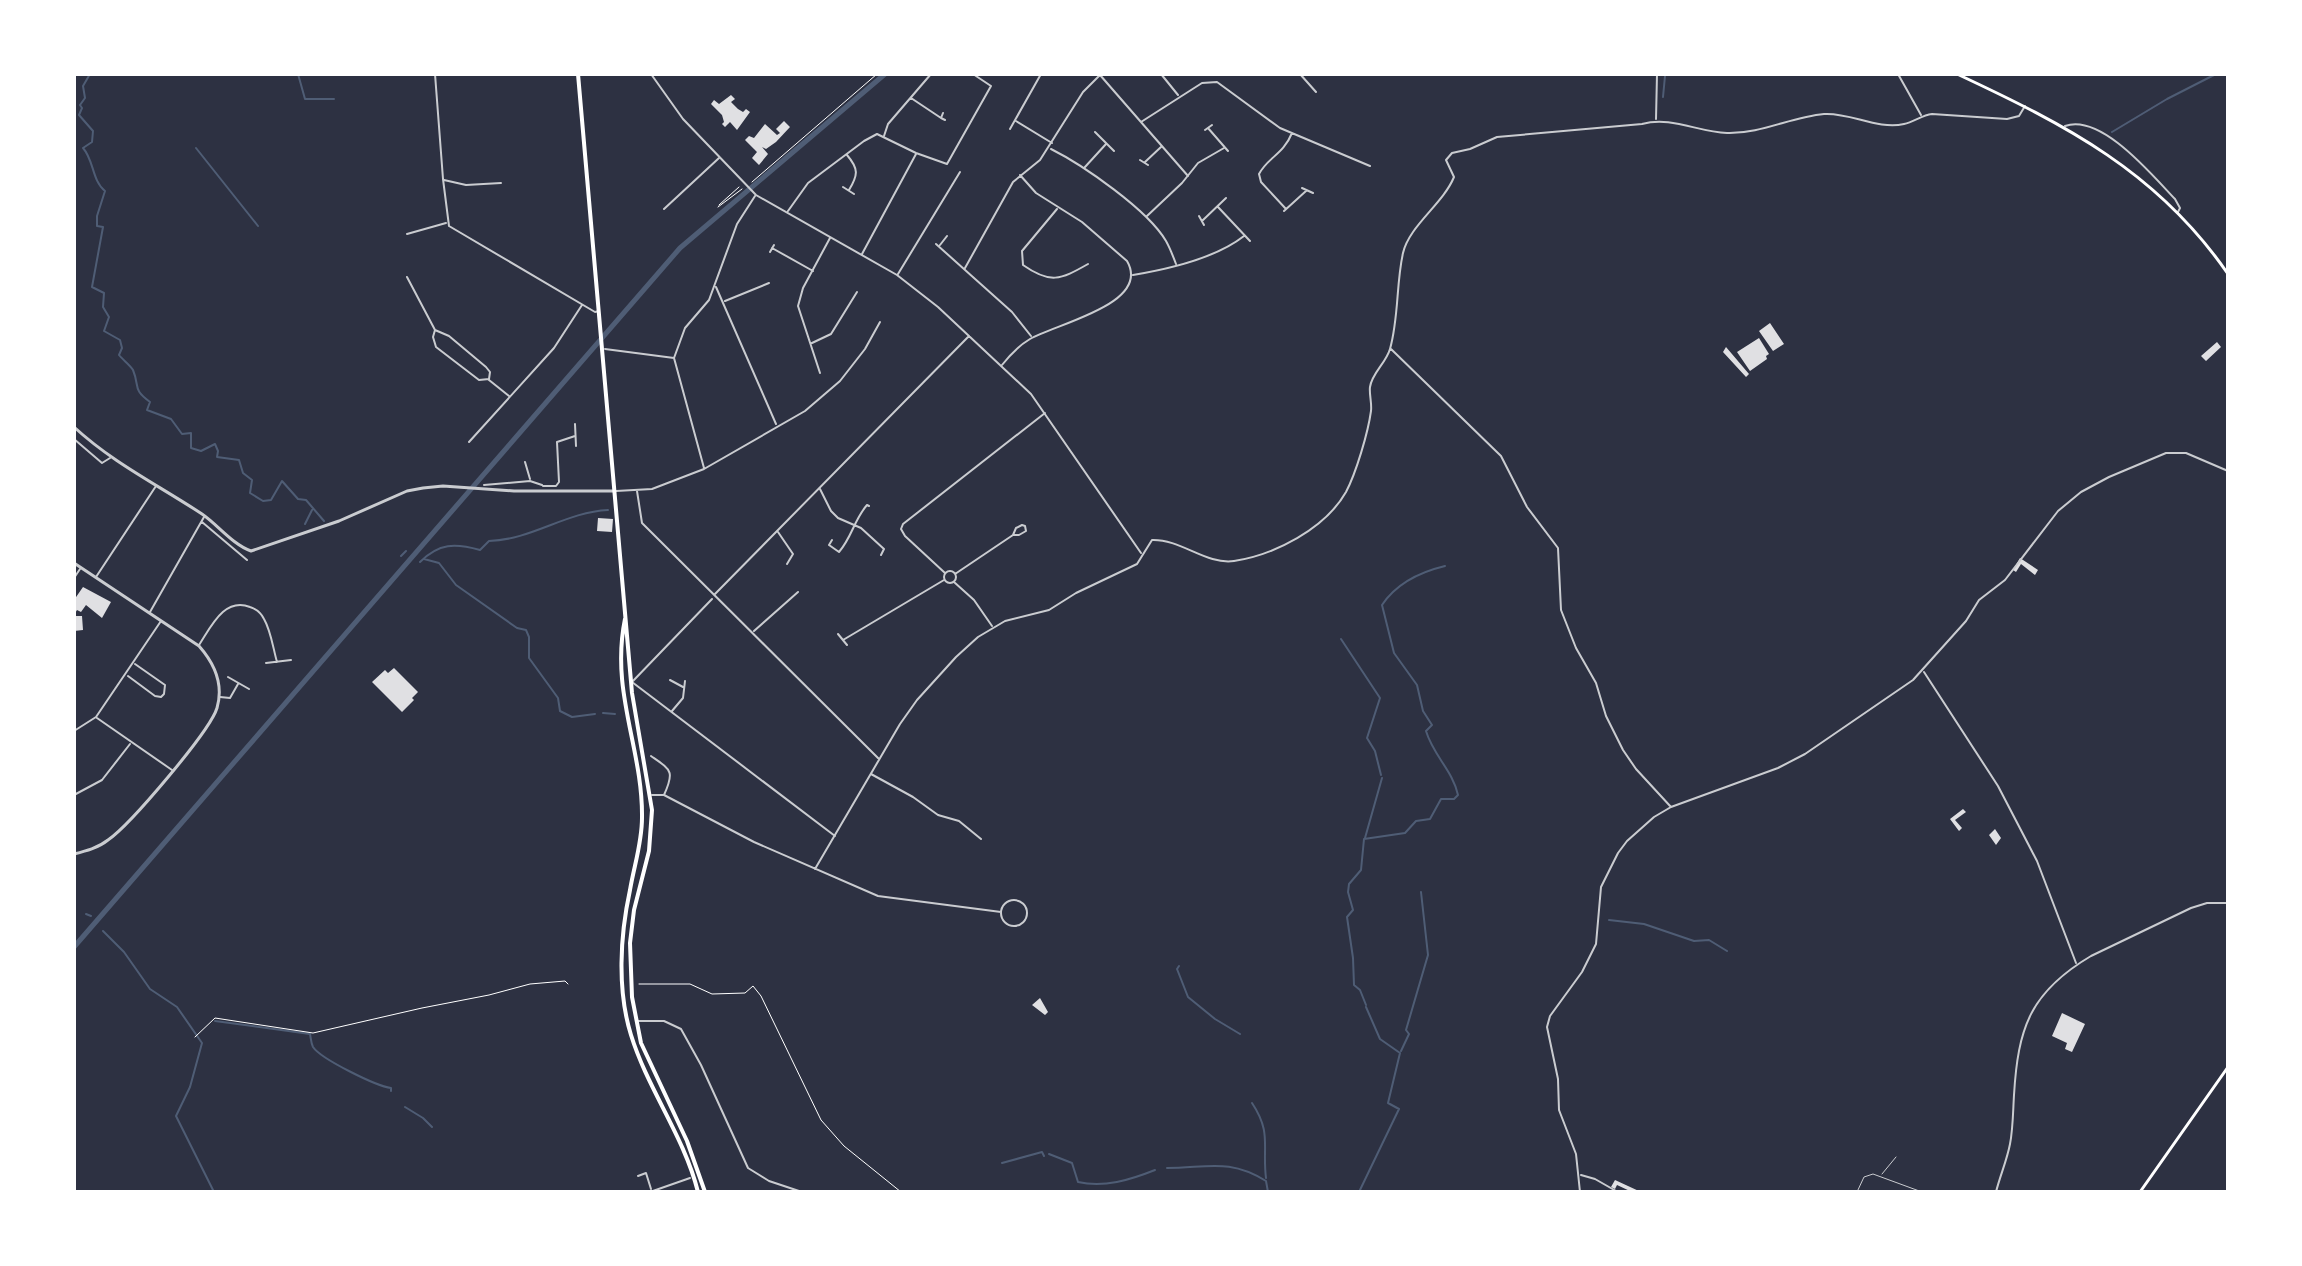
<svg xmlns="http://www.w3.org/2000/svg" width="2302" height="1266" font-family="'Space Grotesk',sans-serif">
  <rect width="100%" height="100%" fill="#2d3142"/>
  <g fill="none" stroke-linecap="round" stroke-linejoin="round">
    <!-- stream -->
    <path stroke="#4f5d75" stroke-width="2" d="M90 74 83 86 85 98 80 105 82 108 79 115 93 131 92 142 83 148C94 160 92 181 105 191L97 216V226L103 227 92 287 104 293 103 307 109 317 104 331 120 340 122 348 119 355C123 360 130 365 133 370 140 387 132 389 150 402L147 410 171 419 182 434 191 433V448L201 451 215 444 218 451 217 457 239 460 243 473 252 480 250 493 263 501 271 500 282 481 298 499 306 500 324 521
      M298 74 305 99H334
      M1663 97 1665 76
      M2112 132 2167 99 2216 74
      M196 148 258 226
      M305 524 312 510
      M401 556 406 551
      M424 559 439 563 456 585 517 628 526 630 529 637V658L558 698 560 711 572 717 595 714
      M420 562C439 543 455 543 480 550L489 541C531 540 566 512 608 510
      M1341 639 1380 698 1367 738 1375 751 1381 775
      M603 713 615 714
      M1365 838 1382 778
      M86 914 91 916
      M1609 920 1644 924 1694 941 1709 940 1727 951
      M103 931 124 952 150 989 177 1007 202 1043 190 1087 176 1116 214 1192
      M1179 966 1177 969 1188 997 1215 1019 1240 1034
      M1366 1005 1360 990 1354 985 1353 958 1347 917 1353 910 1348 892 1349 884 1361 870 1364 839 1405 833 1416 821 1430 819 1441 799H1454L1458 795C1453 771 1433 755 1426 731L1432 725 1423 711 1417 685 1394 653 1382 605C1396 584 1420 572 1445 566
      M215 1021 310 1034C311 1039 311 1043 313 1047 321 1059 376 1086 391 1088V1091
      M1401 1051 1409 1034 1406 1030 1428 955 1421 892
      M1252 1103C1272 1133 1262 1146 1266 1178
      M405 1107 423 1118 432 1127
      M1049 1154 1072 1163 1078 1182C1104 1188 1130 1180 1155 1170
      M1002 1163 1042 1152 1044 1156
      M1167 1168C1207 1168 1229 1158 1266 1181L1268 1192
      M1359 1192 1399 1109 1388 1103 1400 1053 1380 1039 1366 1007"/>
    <!-- canal -->
    <path stroke="#4f5d75" stroke-width="5" d="M74 947 680 248 885 74"/>
  </g>
  <!-- building -->
  <path fill="#e0e0e3" d="M731 95 735 99 731 102 738 109 743 112 746 109 750 112 737 130 730 122 725 127 722 124 724 122 722 115 711 104 714 100 719 104Z
    M784 121 790 127 776 142 766 149 762 147 768 154 759 165 752 158 757 152 745 140 749 136 754 138 765 124 777 135 780 133 776 129Z
    M1770 323 1784 344 1773 351 1759 331Z
    M1759 338 1769 354 1766 356 1767 359 1750 371 1737 352Z
    M2217 342 2221 347 2206 361 2201 356Z
    M1726 347 1749 374 1746 377 1723 352Z
    M598 518 613 519 612 532 597 531Z
    M2020 558 2038 570 2035 575 2021 564 2016 572 2013 570Z
    M83 587 111 602 102 618 86 605 81 612 77 610 74 615V600Z
    M74 616H82L83 630 74 631Z
    M394 668 418 692 412 698 414 700 402 712 372 682 385 670 388 673Z
    M1963 809 1966 812 1955 820 1962 828 1959 831 1950 819Z
    M1995 829 2001 838 1996 845 1989 835Z
    M1040 998 1048 1012 1045 1015 1032 1005Z
    M2062 1013 2085 1024 2072 1052 2065 1049 2067 1043 2052 1036Z
    M1615 1180 1641 1192H1632L1617 1185 1615 1189 1611 1187Z"/>
  <g fill="none" stroke-linecap="round" stroke-linejoin="round">
    <!-- path -->
    <path stroke="#fff" stroke-width="1" d="M752 182 877 74
      M719 205 739 187
      M718 207 742 189
      M639 984H690L712 994 745 993 753 986 761 996 821 1120 844 1146 901 1192
      M195 1037 215 1018 313 1033 422 1008 489 995 530 984 565 981 568 984"/>
    <!-- service -->
    <path stroke="#caccd0" stroke-width="1" d="M1882 1174 1896 1157
      M1857 1192 1864 1177 1873 1174 1922 1192"/>
    <!-- minor -->
    <path stroke="#caccd0" stroke-width="2" d="M435 74 443 179 449 226 595 312 599 311
      M651 74 683 119 756 195 897 275 938 307 1031 394 1141 553
      M1161 74 1178 95
      M1300 74 1316 92
      M1898 74 1921 115
      M1100 75 1188 176
      M911 98 941 118
      M943 113 941 118 945 120
      M1656 119 1657 74
      M1016 121 1052 143
      M1141 122 1202 83 1217 82 1280 128 1370 166
      M2065 126C2101 113 2152 175 2175 199L2180 208 2178 212
      M1208 128 1228 151
      M1010 129 1041 74
      M1205 130 1212 125
      M1095 132 1114 151
      M884 136 888 124 931 74
      M1051 149C1083 165 1148 210 1166 241 1170 248 1173 256 1176 264
      M847 155C859 169 858 175 849 190
      M1140 160 1148 165
      M1145 162 1161 147
      M1085 167 1106 144
      M444 180 466 185 501 183
      M843 187 854 194
      M1302 188 1313 193
      M1218 207 1250 241
      M664 209 719 158
      M1057 209 1022 251 1023 265C1050 284 1060 280 1088 264
      M1286 209 1261 182 1259 174C1268 157 1283 155 1292 133
      M788 211 808 183 864 141 877 134 916 153 947 164 991 86 973 74
      M1284 211 1306 191
      M1147 216 1182 183 1198 163 1224 148
      M1199 216 1204 225
      M1202 221 1226 198
      M407 234 446 223
      M936 244 1012 312 1031 336
      M940 245 947 236
      M772 248 813 271
      M770 252 774 245
      M862 254 916 154
      M965 268 1013 182 1040 160 1083 92 1100 75
      M898 274 960 172
      M1133 275C1169 269 1216 258 1244 236
      M407 277 435 330 433 337 436 347 479 380 489 379 490 372 486 367 449 336 435 330
      M716 287 776 424
      M725 301 769 283
      M812 343 831 334 857 292
      M605 349 674 358
      M1391 349 1501 456 1527 507 1558 548 1561 610 1576 648 1596 683 1606 716 1623 750 1636 769 1671 807
      M1002 365C1010 355 1018 346 1030 339 1055 324 1152 304 1127 261L1082 222 1036 193 1020 175
      M820 373 798 306 803 288 830 238
      M489 380 509 396
      M575 424 576 446
      M74 439 102 463 110 458
      M469 442 554 348 582 305
      M525 462 530 479
      M704 468 674 358 685 328 709 300 737 224 755 196
      M484 485 530 481 542 485
      M543 486H556L559 482 557 442 575 436
      M820 489 831 511 838 518 861 528 884 549 881 555
      M616 491 652 489 704 469 805 411 840 381 865 349 880 322
      M637 491 642 523 878 758
      M202 522 247 560
      M778 532 793 554 787 564
      M832 540 829 545 839 552C852 537 854 520 867 505L869 506
      M944 577a6 6 0 1 1 12 0a6 6 0 1 1-12 0Z
      M945 573 905 536 901 529 903 524 1045 413
      M955 574 1013 535 1016 528 1022 525 1025 526 1026 531 1019 535H1013
      M96 577 156 486
      M74 578 80 569
      M954 582 974 600 992 626
      M715 594 969 336
      M712 599 632 682 835 836
      M150 612 204 517
      M754 631 798 592
      M838 634 847 645
      M843 640 944 580
      M199 645C211 627 224 597 250 607 256 609 261 613 264 619 271 631 273 648 277 662
      M266 663 291 660
      M1924 672 1998 786 2037 861 2076 963
      M128 676 155 696 161 697 164 694 165 685 135 664
      M228 677 249 689
      M670 680 683 687
      M220 697 230 698 238 684
      M672 711 683 698 685 681
      M97 718 172 770
      M74 731 96 717 161 621
      M651 756C671 770 675 771 664 795
      M871 774 913 797 938 815 959 821 981 839
      M74 795 102 780 130 744
      M652 795H664L754 842 878 896 1001 912
      M815 869 900 724 917 700 956 657 978 637 1005 621 1049 610 1076 593 1137 564 1152 540C1181 539 1206 565 1234 561 1274 555 1325 529 1346 492 1356 473 1368 433 1371 411 1372 403 1369 394 1370 387 1372 373 1386 363 1390 349 1399 317 1396 284 1403 253 1409 226 1443 204 1454 177L1446 160 1452 153 1470 149 1497 137 1642 124C1671 116 1698 132 1727 133 1761 134 1791 117 1824 114 1850 112 1877 130 1904 124 1914 122 1922 115 1932 114L2007 119 2019 116 2025 106
      M1001 913a13 13 0 1 1 26 0a13 13 0 1 1-26 0Z
      M637 1021H664L681 1029 701 1065 748 1168 769 1181 802 1192
      M1581 1175 1595 1179 1616 1191
      M638 1176 646 1173 651 1189
      M650 1192 690 1178
      M1580 1192 1576 1154 1559 1110 1558 1079 1547 1027 1550 1016 1582 972 1596 944 1601 887 1618 853 1627 841 1654 817 1671 807 1778 768 1805 754 1913 680 1966 621 1979 600 2005 580 2058 511 2081 492 2109 477 2166 453H2186L2228 471
      M1996 1192C2000 1176 2007 1160 2010 1144 2013 1129 2013 1111 2014 1095 2018 1028 2030 992 2091 956L2191 908 2207 903H2228"/>
    <!-- tertiary -->
    <path stroke="#caccd0" stroke-width="3" d="M74 427C113 463 158 485 202 514 218 525 232 544 251 551L339 521 407 491 423 488 443 486 514 491H614
      M74 563 199 646C214 663 224 684 217 708 210 731 130 825 108 840 98 848 86 851 74 854"/>
    <!-- secondary -->
    <path stroke="#fff" stroke-width="3" d="M1957 74C2066 125 2158 172 2228 274
      M2140 1192 2228 1067"/>
    <!-- trunk -->
    <path stroke="#fff" stroke-width="4" d="M578 74 632 693 652 810 649 851 634 910 630 943 632 997 641 1043 687 1141 705 1192
      M625 619C610 692 643 749 642 818 642 843 634 866 630 890 620 936 617 990 631 1035 648 1090 684 1136 698 1192"/>
  </g>
  <!-- border -->
  <rect width="2302" height="1266" fill="none" stroke="#ffffff" stroke-width="152"/>
</svg>
